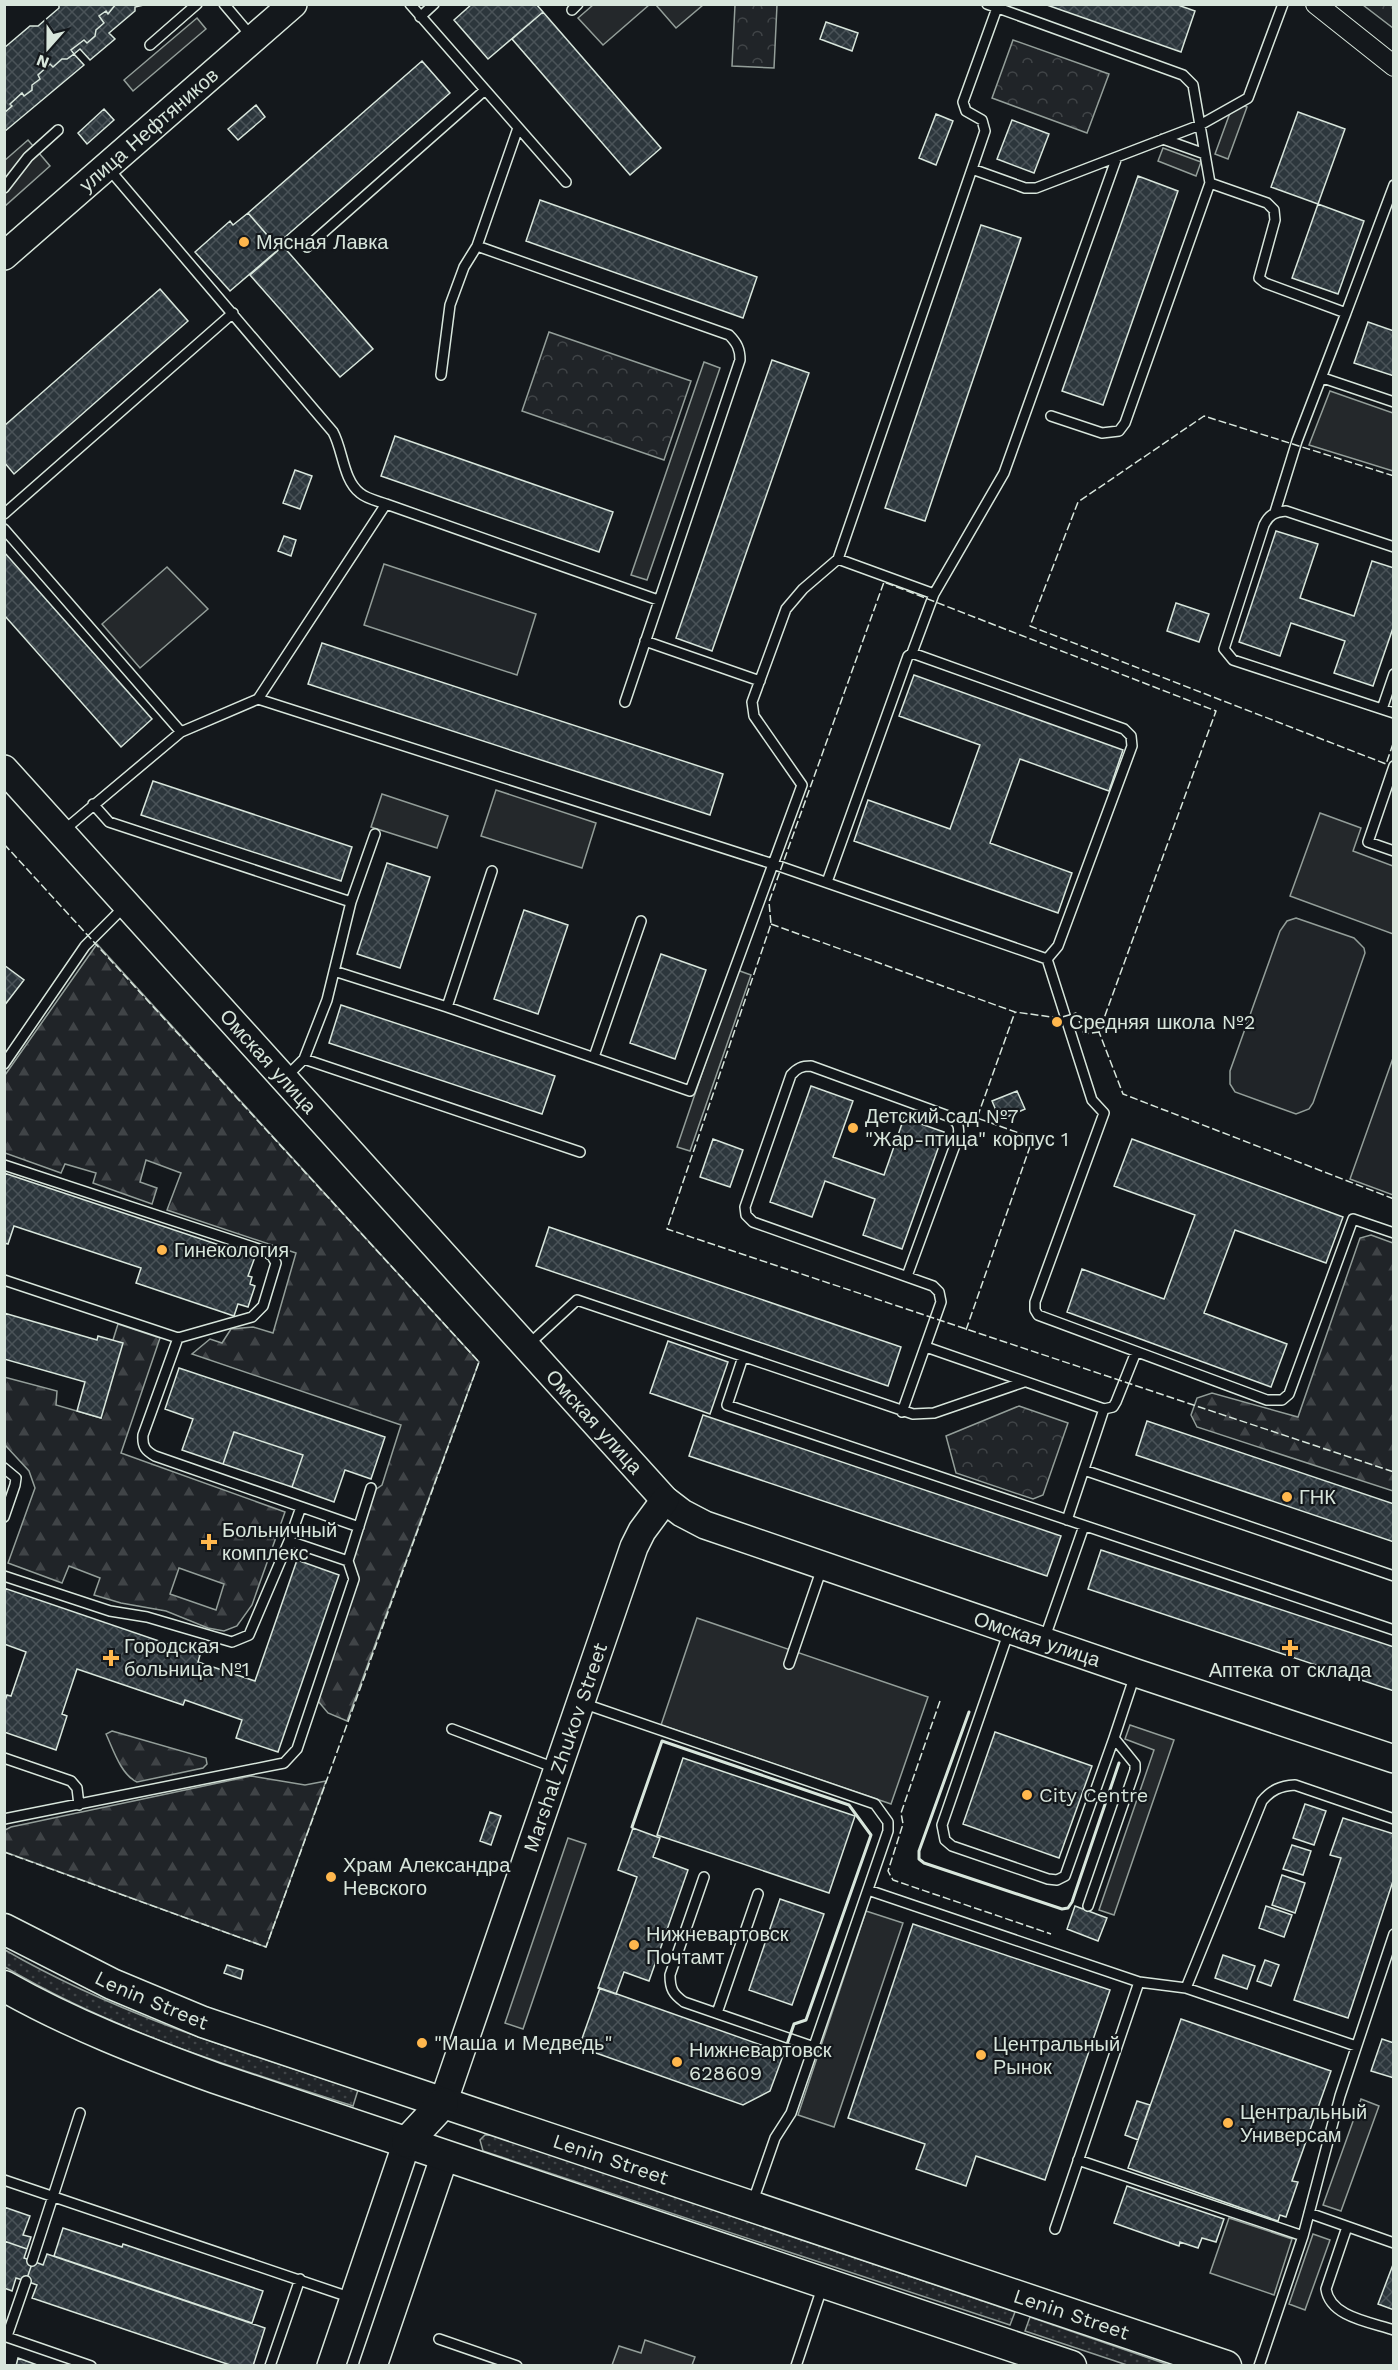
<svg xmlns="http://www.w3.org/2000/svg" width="1398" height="2370" font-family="'Work Sans',sans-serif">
  <defs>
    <pattern id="grass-dots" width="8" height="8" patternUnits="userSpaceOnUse" patternTransform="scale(1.5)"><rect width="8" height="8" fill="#202428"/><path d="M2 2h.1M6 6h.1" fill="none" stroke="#404447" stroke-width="1.8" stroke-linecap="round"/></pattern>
    <pattern id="forest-firs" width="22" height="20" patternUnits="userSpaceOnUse" patternTransform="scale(1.5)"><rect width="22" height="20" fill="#202428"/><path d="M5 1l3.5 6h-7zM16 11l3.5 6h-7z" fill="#404447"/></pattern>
    <pattern id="park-crowns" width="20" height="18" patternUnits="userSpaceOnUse" patternTransform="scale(1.5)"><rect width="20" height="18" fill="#202428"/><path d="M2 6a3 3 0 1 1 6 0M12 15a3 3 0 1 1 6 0" fill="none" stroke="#404447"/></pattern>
    <pattern id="building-cross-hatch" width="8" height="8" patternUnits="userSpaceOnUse" patternTransform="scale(1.5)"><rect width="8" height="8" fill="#2c363c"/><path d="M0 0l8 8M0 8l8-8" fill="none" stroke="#4a5358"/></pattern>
  </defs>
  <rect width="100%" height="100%" fill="#14181c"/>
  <!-- grass -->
  <path fill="url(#grass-dots)" stroke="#939e99" stroke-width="1.5" d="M5 1950C116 2014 237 2051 358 2090L353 2106C234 2068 113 2031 5 1967Z
    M485 2135H493L1015 2312 1010 2325 483 2151 480 2140Z
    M1030 2317 1169 2365H1127L1025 2331Z"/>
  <!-- forest -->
  <path fill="url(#forest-firs)" stroke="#939e99" stroke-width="1.5" fill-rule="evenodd" d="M97 944 479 1362 347 1721 328 1713 318 1701 319 1691 358 1579 352 1560 375 1490 382 1485 401 1425 192 1354 210 1339 222 1343 231 1329 253 1327 273 1333 296 1253 167 1210 181 1173 146 1160 140 1182 157 1188 152 1204 93 1183 96 1173 65 1164 61 1173 5 1153V1075Z
    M1371 1235 1393 1243V1491L1197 1427 1191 1415 1197 1398 1212 1393 1298 1417 1360 1238Z
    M118 1324 160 1338 121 1453 285 1512 252 1605 237 1626 224 1631 208 1628 166 1611 121 1603 94 1595 100 1578 69 1566 62 1583 8 1563 35 1488 29 1471 5 1445 4 1377 57 1391 56 1405 101 1418 113 1340ZM179 1568 224 1584 216 1610 170 1594Z
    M112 1731 206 1758 207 1764 203 1768 137 1782C121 1775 113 1749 106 1734Z
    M251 1776 305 1785 326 1781 266 1947 5 1852V1830L11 1827Z"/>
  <!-- park -->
  <path fill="url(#park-crowns)" stroke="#939e99" stroke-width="1.5" d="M735 5H777L774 68 732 66Z
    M1363 5H1393V28Z
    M1013 40 1109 74 1087 133 992 98Z
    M549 332 691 381 664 460 522 411Z
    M1019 1406 1068 1423 1043 1495 1033 1499 956 1473 946 1436Z"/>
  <!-- pitch -->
  <path fill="#202428" stroke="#939e99" stroke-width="1.5" d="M384 564 536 614 517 675 364 625Z
    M1296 918 1354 938 1364 948 1365 953 1313 1103 1309 1109 1296 1114 1235 1092 1230 1084V1071L1280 931 1287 921Z
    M1393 1058V1195L1350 1179Z"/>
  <!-- parking -->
  <path fill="#24282b" stroke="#939e99" stroke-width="1.5" d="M593 5V4L649 5 603 45 578 18Z
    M656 5H703L676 28Z
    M197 18 206 29 133 91 124 80Z
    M1234 102 1247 107 1228 159 1215 154Z
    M28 140 50 166 5 206 4 161Z
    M1163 148 1201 162 1196 176 1158 161Z
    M704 362 720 368 647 580 631 575Z
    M1330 391 1393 413V471L1309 445Z
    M167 567 208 609 140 668 102 624Z
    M496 790 596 823 582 868 481 836Z
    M382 794 448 816 437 848 371 827Z
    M1320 813 1361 828 1353 851 1393 866V934L1290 896Z
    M737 970 751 975 690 1151 677 1147Z
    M697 1618 928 1697 891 1804 661 1725Z
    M1130 1725 1174 1740 1114 1915 1099 1910 1154 1750 1125 1739Z
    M568 1838 586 1844 523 2029 505 2023Z
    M866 1911 903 1923 834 2127 798 2115Z
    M1361 2099 1379 2106 1341 2211 1323 2205Z
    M1229 2218 1292 2239 1274 2295 1210 2273Z
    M1313 2234 1330 2240 1305 2310 1289 2304Z
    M645 2340 695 2357 692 2365H612L619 2346 641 2353Z"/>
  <!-- building -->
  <path fill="url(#building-cross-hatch)" stroke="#d8e6dc" stroke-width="1.5" d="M59 4H116L108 14 106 11 99 16 104 23 96 30 95 36 87 43 84 40 71 50 74 54 67 59H62L53 67 50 64 38 75 40 79 32 85V90L24 96 22 93 10 104 12 106 4 113V48L30 26H38L59 8Z
    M116 4H148L135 7V11L109 33 115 39 90 60 80 49 74 54 71 50 84 40 87 43 95 36 96 30 104 23 99 16 106 11 108 14Z
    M472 4H536L543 12 488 59 454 20Z
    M1044 4H1175L1195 11 1181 52Z
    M543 12 661 148 630 175 512 39Z
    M826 22 858 33 852 51 820 39Z
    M74 54 84 65 4 132V113L12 106 10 104 22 93 24 96 32 90V85L40 79 38 75 50 64 53 67 62 59H67Z
    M422 61 450 93 276 245 248 213Z
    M256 105 265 117 238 140 228 129Z
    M104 109 114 120 87 144 78 133Z
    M1298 112 1345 129 1318 204 1271 187Z
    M936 114 953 121 936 165 919 158Z
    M1012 120 1049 134 1034 173 997 159Z
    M1138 176 1178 191 1103 405 1062 391Z
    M540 200 757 277 743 318 526 241Z
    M1318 204 1364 221 1338 294 1292 278Z
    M248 213 279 249 230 291 195 252 230 221 233 225Z
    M981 225 1021 238 925 521 885 508Z
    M283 246 373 349 340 377 250 275Z
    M160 289 188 321 14 474 4 462V426Z
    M1368 322 1394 331V376L1354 363Z
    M772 360 809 373 712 651 676 638Z
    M395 436 613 512 599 552 381 476Z
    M295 470 312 476 300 509 283 503Z
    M1276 531 1318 544 1300 598 1354 616 1372 561 1394 568V625L1373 686 1334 673 1345 641 1291 623 1280 656 1239 642Z
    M284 536 296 540 291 556 278 551Z
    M4 552 152 719 121 747 4 615Z
    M1176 603 1209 614 1199 642 1167 631Z
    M322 643 723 774 710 815 308 684Z
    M914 675 1123 750 1109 791 1020 759 990 843 1072 873 1058 913 854 841 868 800 950 829 980 745 899 716Z
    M153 781 352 847 341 881 141 815Z
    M387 863 430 877 400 968 357 954Z
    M524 910 568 925 538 1014 494 999Z
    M661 954 706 970 675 1059 630 1043Z
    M4 965 24 980 4 1006Z
    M341 1005 555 1076 542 1114 329 1043Z
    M811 1086 853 1101 833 1157 884 1175 904 1118 944 1132 902 1249 863 1235 875 1199 825 1181 812 1217 770 1202Z
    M1017 1091 1025 1109 1000 1120 992 1101Z
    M713 1139 743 1150 730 1187 700 1177Z
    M1132 1139 1343 1217 1326 1263 1235 1230 1204 1313 1287 1344 1271 1387 1067 1312 1082 1269 1164 1299 1195 1215 1114 1186Z
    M4 1173 255 1257 248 1276 252 1277 250 1284 255 1286 248 1307 238 1304 234 1316 136 1283 141 1268 14 1226 8 1244 4 1243Z
    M549 1227 901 1347 888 1386 536 1266Z
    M4 1313 97 1340 98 1336 123 1343 101 1418 77 1411 85 1382 4 1359Z
    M668 1341 728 1362 710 1414 650 1393Z
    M179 1368 385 1437 371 1479 345 1470 334 1502 292 1487 303 1455 234 1432 223 1464 182 1450 193 1419 165 1409Z
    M703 1415 1061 1536 1047 1576 689 1456Z
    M1147 1421 1394 1504V1542L1136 1455Z
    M234 1432 303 1455 292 1487 223 1464Z
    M1101 1550 1394 1647V1691L1088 1589Z
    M297 1560 339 1575 278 1752 236 1738 242 1720 185 1700 183 1705 77 1669 62 1714 67 1716 56 1750 4 1732V1703L7 1695 11 1696 26 1652 4 1644V1588L200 1655 198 1662 255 1681Z
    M995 1732 1092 1766 1059 1858 963 1824Z
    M683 1758 855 1816 829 1893 657 1835Z
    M1305 1804 1326 1811 1314 1845 1293 1838Z
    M490 1812 501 1816 491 1845 480 1841Z
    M1343 1818 1394 1834V1878L1348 2018 1294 2000 1341 1858 1330 1855Z
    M633 1828 660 1838 653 1857 688 1870 649 1981 624 1972 616 1994 598 1988 637 1877 618 1870Z
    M1292 1845 1311 1851 1303 1875 1283 1869Z
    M1282 1875 1305 1883 1295 1913 1272 1905Z
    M780 1899 824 1914 792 2005 749 1990Z
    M1075 1906 1107 1918 1098 1941 1067 1929Z
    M1266 1906 1292 1915 1284 1937 1259 1928Z
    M913 1924 1110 1990 1045 2180 976 2156 966 2186 916 2169 925 2144 848 2118Z
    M1223 1955 1255 1966 1247 1989 1215 1978Z
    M1265 1960 1279 1965 1271 1986 1257 1981Z
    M227 1965 243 1970 241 1979 224 1973Z
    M600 1988 784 2053 770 2091 743 2105 579 2047Z
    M1181 2019 1331 2071 1292 2181 1298 2182 1286 2217 1280 2215 1278 2221 1128 2168Z
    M1382 2039 1394 2043V2078L1371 2071Z
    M1137 2101 1150 2105 1138 2140 1125 2135Z
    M1127 2186 1224 2219 1216 2242 1202 2238 1198 2248 1180 2242 1179 2246 1114 2223Z
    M4 2207 30 2216 23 2235 31 2237 27 2249 4 2241Z
    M63 2228 122 2247 123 2244 263 2291 252 2323 54 2256Z
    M4 2241 27 2249 24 2258 33 2261 26 2281 16 2278 12 2291 4 2288Z
    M47 2254 265 2328 253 2366H233L32 2298 37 2285 26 2281 33 2261 43 2265Z
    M1394 2262V2310L1378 2304Z
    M18 2358 40 2366H16Z"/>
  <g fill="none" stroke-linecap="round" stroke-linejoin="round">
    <!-- lane casing -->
    <g stroke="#d8e6dc" stroke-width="12">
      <path id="lane" d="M224 4 252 37
        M410 4 566 182
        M987 4 1183 75 1193 85 1210 183 1267 203 1274 210 1275 220 1259 278 1265 283 1346 313 1297 441 1275 512
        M572 10 578 4
        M420 17 434 4
        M150 45 197 4
        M1163 139 1205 154
        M108 168 333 432C343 450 343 480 360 493 367 499 378 501 386 504
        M972 169 1025 188H1036L1200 125 1248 98 1283 4
        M4 188 28 157 58 130
        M477 246 729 335C737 343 740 349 740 360L625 702
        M307 247 485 90
        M1346 313 1394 185
        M441 375 450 305 464 267 477 246 518 128
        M1323 378 1394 402
        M1051 416 1102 433 1119 431 1125 423 1210 183
        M4 514 233 313
        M4 529 181 732
        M1394 547 1286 511C1274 512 1269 515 1264 525L1224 649 1233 660 1394 713
        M838 559 934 594
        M645 641 760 681
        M912 653 1124 729 1131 736 1132 746 1058 946 1047 959
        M258 699 773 864 1047 959
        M1382 709 1394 674
        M1394 766 1368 842 1394 851
        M93 804 109 822 351 902
        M63 831 181 732 258 699 386 504 658 600
        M827 882 908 656 912 653 934 594 1004 473 1117 157
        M1047 959 1092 1100 1104 1113 1035 1302V1310L1038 1315 1267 1400H1282L1289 1394 1353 1219 1394 1233
        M334 971 447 1007 690 1091 802 785 754 716 752 702 786 609 803 589 838 559 985 131 982 120 966 111 963 102 997 8
        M447 1007 492 871
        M594 1057 641 921
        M304 1059 580 1152
        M4 1064 85 946 124 907
        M286 1077 304 1059 327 1000 351 902 375 834
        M4 1165 265 1251 272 1256 276 1263 263 1306 252 1317 178 1338 143 1435C142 1447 146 1451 155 1456L359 1527
        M4 1280 178 1338
        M528 1345 577 1300 913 1414 934 1413 1024 1382
        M926 1347 1104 1409 1067 1520
        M743 1357 727 1405 1394 1630
        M1104 1409 1113 1407 1116 1402 1136 1352
        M902 1412 941 1302 939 1292 933 1286 753 1222 746 1215 745 1207 791 1075C797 1068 802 1066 811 1066L948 1116C958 1122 960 1126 958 1137L907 1276
        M4 1468 16 1478 15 1485 4 1517
        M1084 1470 1394 1576
        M301 1507 289 1541 348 1561
        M4 1576 110 1611 147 1617 232 1642 249 1635 289 1541
        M1009 1631 942 1825 945 1840 952 1846 1048 1879 1057 1880 1065 1876 1114 1738
        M1044 1640 1084 1526
        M789 1664 822 1568
        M582 1703 875 1804 888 1822V1831L791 2113 775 2138 753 2201
        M452 1729 555 1768
        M4 1758 71 1781 77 1788 79 1805
        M4 1819 284 1763 297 1749 354 1579 348 1561 371 1488
        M704 1877 670 1975C670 1989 673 1994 684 2002L814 2047
        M868 1890 1139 1982 1186 1988 1356 2046
        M1088 1906 1135 1770V1764L1114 1738 1135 1675
        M1186 1988 1262 1801C1271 1790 1280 1786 1295 1785L1394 1819
        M717 2013 758 1894
        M1078 2160 1303 2236
        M4 2180 352 2298
        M1309 2213 1394 2243
        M1347 2227 1326 2289C1330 2317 1370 2322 1394 2330
        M1055 2229 1139 1982
        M32 2261 80 2113
        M4 2336 91 2366
        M7 2336 26 2281
        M439 2339 517 2366
        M270 2366 300 2279
        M796 2366 822 2288
        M1259 2366 1303 2236 1340 2096 1394 1934"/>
    </g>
    <!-- street casing -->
    <g stroke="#d8e6dc" stroke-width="22">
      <path id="street" d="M1316 4 1394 66"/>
    </g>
    <!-- secondary casing -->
    <g stroke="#d8e6dc" stroke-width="30">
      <g id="secondary">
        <path id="s1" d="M4 256 293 4"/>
        <path id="s2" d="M4 769 665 1500 682 1513 705 1525 1136 1673 1394 1759"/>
        <path id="s3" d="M443 2103 634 1547 642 1531 665 1500"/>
        <path d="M331 2366 407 2142"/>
        <path d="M373 2366 445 2155"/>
      </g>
    </g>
    <!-- primary casing -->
    <g stroke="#d8e6dc" stroke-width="33">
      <g id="primary">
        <path id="s4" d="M4 1929 112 1984 203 2022 1226 2366"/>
        <path d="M4 1986C71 2024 143 2052 215 2078L1071 2366"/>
        <path d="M407 2142 443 2103"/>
      </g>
    </g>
    <!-- lane -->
    <use href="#lane" stroke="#14181c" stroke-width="9"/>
    <!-- street -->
    <use href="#street" stroke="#14181c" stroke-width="20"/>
    <!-- secondary -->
    <use href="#secondary" stroke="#14181c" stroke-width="27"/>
    <!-- primary -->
    <use href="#primary" stroke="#14181c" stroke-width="30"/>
    <!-- fence -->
    <path stroke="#d8e6dc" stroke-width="1.5" stroke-dasharray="8 3" stroke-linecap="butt" d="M1394 476 1204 416 1078 502 1030 626 1386 764 1394 741
      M4 844 479 1362 266 1947 4 1852
      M771 924 1015 1012 1059 1018 1076 1013 1084 1034 1099 1032
      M1394 1199 1123 1094 1099 1032 1216 711 884 582 769 902 771 924 667 1229 1394 1472
      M966 1330 1033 1138 977 1118 1015 1012
      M940 1701 901 1813 903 1824 888 1871 893 1880 1051 1934"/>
    <!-- wall -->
    <path stroke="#d8e6dc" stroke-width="3" d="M969 1712 919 1851V1859L924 1863 1062 1909 1068 1908 1072 1902 1119 1763
      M632 1827 662 1741 849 1805 871 1835 806 2020 794 2024 784 2053"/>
  </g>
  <!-- markers -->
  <g fill="#ffb74d" stroke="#14181c" stroke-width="2">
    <circle cx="244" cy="242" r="6"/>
    <circle cx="1057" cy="1022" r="6"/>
    <circle cx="853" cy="1128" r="6"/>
    <circle cx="162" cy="1250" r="6"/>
    <circle cx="1287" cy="1497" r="6"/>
    <path d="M206 1533h6v6h6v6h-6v6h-6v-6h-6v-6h6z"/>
    <path d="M1287 1639h6v6h6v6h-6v6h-6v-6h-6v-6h6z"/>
    <path d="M108 1649h6v6h6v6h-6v6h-6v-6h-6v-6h6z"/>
    <circle cx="1027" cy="1795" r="6"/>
    <circle cx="331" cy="1877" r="6"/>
    <circle cx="634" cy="1945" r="6"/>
    <circle cx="422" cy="2043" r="6"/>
    <circle cx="981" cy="2055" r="6"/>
    <circle cx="677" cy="2062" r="6"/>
    <circle cx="1228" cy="2123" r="6"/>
  </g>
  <g text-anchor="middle" stroke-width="4.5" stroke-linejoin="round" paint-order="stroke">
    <!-- street labels -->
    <g font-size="20" fill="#d8e6dc" stroke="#14181c">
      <text dy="7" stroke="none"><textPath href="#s1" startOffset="192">улица Нефтяников</textPath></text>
      <text dy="7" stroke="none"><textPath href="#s2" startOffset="394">Омская улица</textPath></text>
      <text dy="7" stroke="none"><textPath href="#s2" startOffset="880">Омская улица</textPath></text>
      <text dy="7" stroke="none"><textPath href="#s2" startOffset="1384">Омская улица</textPath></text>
      <text dy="7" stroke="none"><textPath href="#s3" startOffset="376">Marshal Zhukov Street</textPath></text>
      <text dy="7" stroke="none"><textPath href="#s4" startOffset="164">Lenin Street</textPath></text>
      <text dy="7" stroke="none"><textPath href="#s4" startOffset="650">Lenin Street</textPath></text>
      <text dy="7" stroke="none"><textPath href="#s4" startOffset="1136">Lenin Street</textPath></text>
    </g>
    <!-- poi labels -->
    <g font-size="20" fill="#d8e6dc" stroke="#14181c" text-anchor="start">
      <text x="256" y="249">Мясная Лавка</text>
      <text x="1069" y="1029">Средняя школа №2</text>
      <text x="865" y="1123">Детский сад №7<tspan x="865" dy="23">"Жар-птица" корпус 1</tspan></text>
      <text x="174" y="1257">Гинекология</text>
      <text x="1299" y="1504">ГНК</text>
      <text x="222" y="1537">Больничный<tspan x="222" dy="23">комплекс</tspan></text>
      <text x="124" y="1653">Городская<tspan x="124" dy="23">больница №1</tspan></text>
      <text x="1290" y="1677" text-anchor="middle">Аптека от склада</text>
      <text x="1039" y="1802">City Centre</text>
      <text x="343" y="1872">Храм Александра<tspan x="343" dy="23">Невского</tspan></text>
      <text x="646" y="1941">Нижневартовск<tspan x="646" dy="23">Почтамт</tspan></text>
      <text x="434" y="2050">"Маша и Медведь"</text>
      <text x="993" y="2051">Центральный<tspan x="993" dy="23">Рынок</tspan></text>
      <text x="689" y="2057">Нижневартовск<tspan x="689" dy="23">628609</tspan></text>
      <text x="1240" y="2119">Центральный<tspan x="1240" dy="23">Универсам</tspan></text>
    </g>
  </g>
  <!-- border -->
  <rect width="1398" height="2370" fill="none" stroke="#d8e6dc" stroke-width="12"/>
  <!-- north arrow -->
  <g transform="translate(48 48) rotate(201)" stroke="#14181c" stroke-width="4.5" paint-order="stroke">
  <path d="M0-4.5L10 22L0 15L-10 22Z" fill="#d8e6dc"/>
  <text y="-9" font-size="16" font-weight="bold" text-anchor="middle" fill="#d8e6dc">N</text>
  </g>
</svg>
